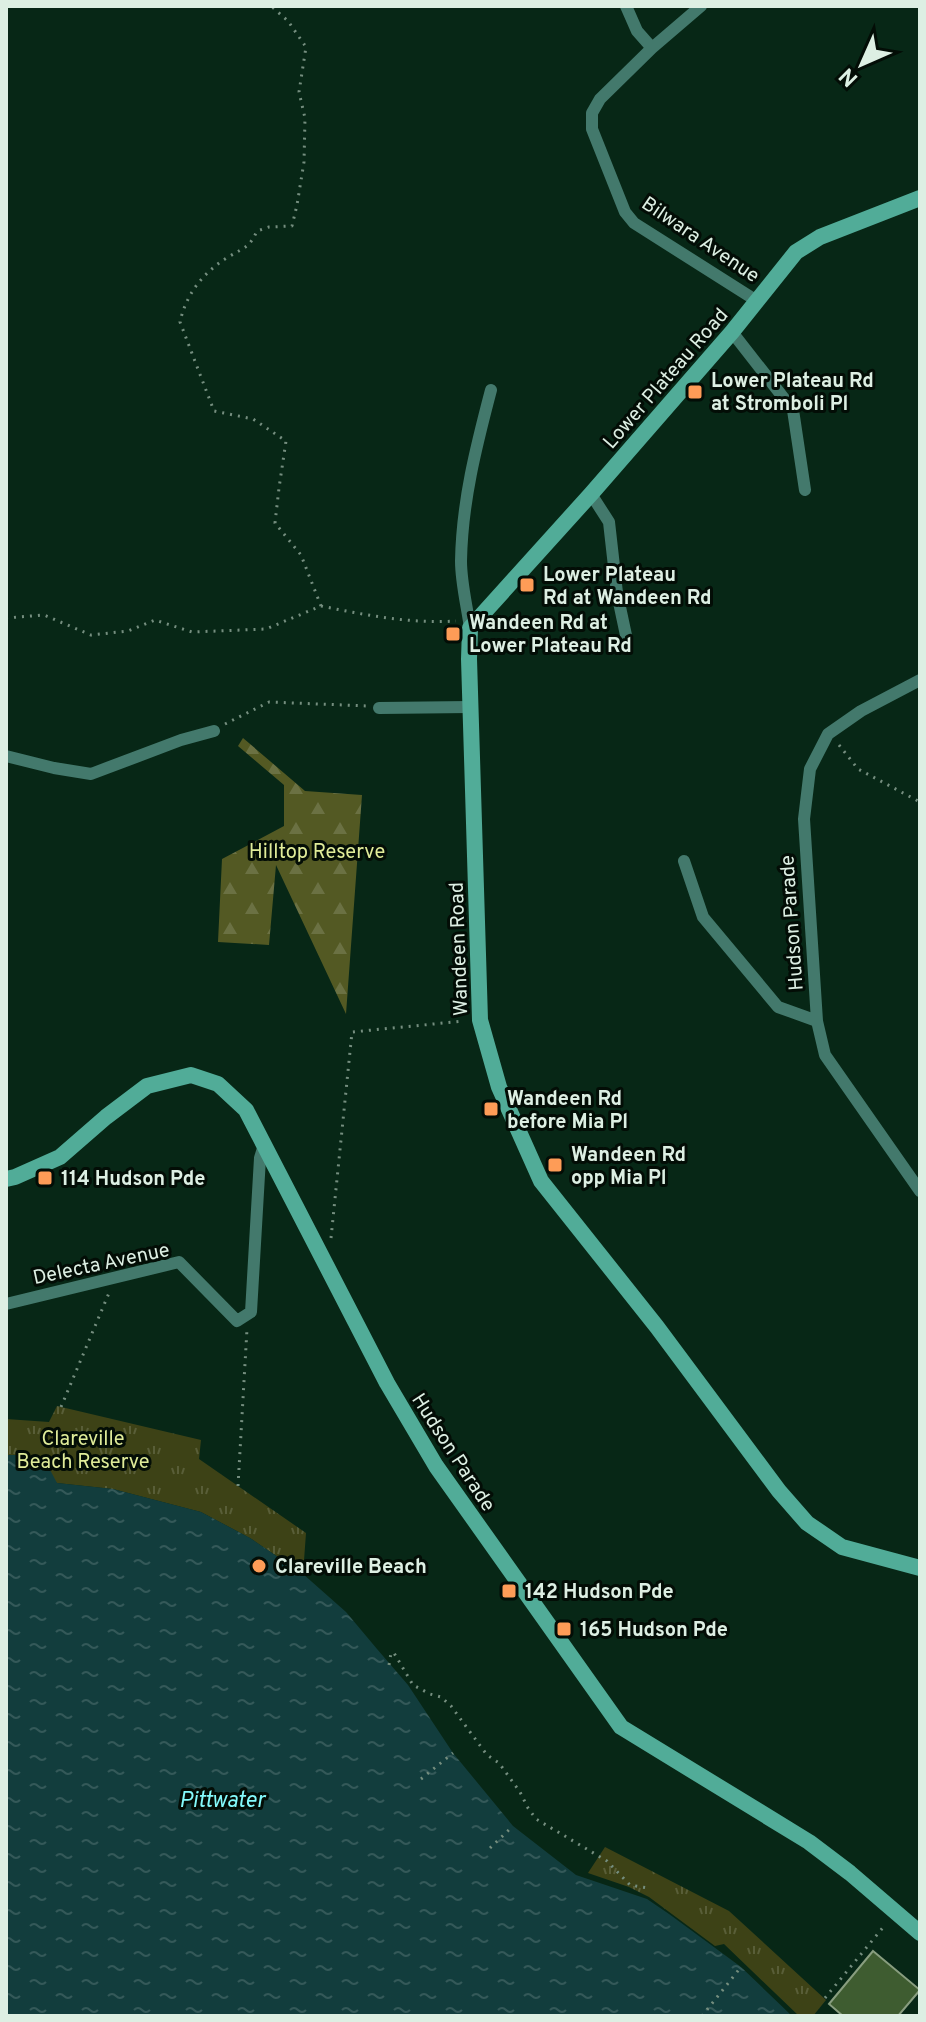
<svg xmlns="http://www.w3.org/2000/svg" width="926" height="2022" font-family="Overpass,sans-serif">
  <defs>
    <pattern id="forest-firs" width="22" height="20" patternUnits="userSpaceOnUse" patternTransform="scale(2)"><rect width="22" height="20" fill="#535923"/><path d="M5 1l3.5 6h-7zM16 11l3.5 6h-7z" fill="#6b7143"/></pattern>
    <pattern id="park-tufts" width="24" height="20" patternUnits="userSpaceOnUse" patternTransform="scale(2)"><rect width="24" height="20" fill="#3d4216"/><path d="M3 7l-1-3M5 7V3M7 7l1-3M15 17l-1-3M17 17v-4M19 17l1-3" fill="none" stroke="#595e38"/></pattern>
    <pattern id="water-ripples" width="26" height="14" patternUnits="userSpaceOnUse" patternTransform="scale(2)"><rect width="26" height="14" fill="#123d3d"/><path d="M2 4q2-2 4 0t4 0M15 11q2-2 4 0t4 0" fill="none" stroke="#345959"/></pattern>
  </defs>
  <rect width="100%" height="100%" fill="#072716"/>
  <!-- forest -->
  <path fill="url(#forest-firs)" d="M243 738 305 791 362 795 346 1014 276 865 269 945 218 942 222 859 284 826V785L238 746Z"/>
  <!-- park -->
  <path fill="url(#park-tufts)" d="M57 1406 201 1440 199 1459 306 1533 303 1574 250 1538 201 1512 113 1489 57 1483 26 1455H6V1419L49 1422Z
    M605 1847 729 1911 826 2000 813 2016H799L724 1944 715 1946 649 1897 629 1887 588 1873Z"/>
  <!-- water -->
  <path fill="url(#water-ripples)" d="M6 1455H26L47 1464 57 1483 113 1489 201 1512 250 1538 303 1574 346 1612 377 1649 408 1685 453 1753 513 1826 576 1875 647 1899 669 1914 741 1967 792 2016H6Z"/>
  <!-- building -->
  <path fill="#3e5c30" stroke="#889d7f" stroke-width="2" d="M873 1951 920 1990 898 2016H843L829 2004Z"/>
  <g fill="none" stroke-linecap="round" stroke-linejoin="round">
    <!-- path -->
    <path stroke="#758e7f" stroke-width="3" stroke-dasharray="2 6" stroke-linecap="butt" d="M321 606C365 615 411 624 456 621
      M6 618 44 615 91 635 128 631 155 620 192 632 266 629 321 606 301 555 275 523 279 488 286 441 253 419 214 411 180 322C186 294 204 271 230 256 245 247 249 248 257 231L269 227 292 226 297 205 304 162 305 118 299 92 306 47 288 21 271 6
      M225 724 269 702 368 706
      M839 745 858 769 920 802
      M331 1238 352 1032 464 1021
      M61 1407 109 1293
      M238 1486 247 1329
      M389 1665 391 1653H394L413 1685 430 1694 441 1697 451 1706 487 1755 499 1763 520 1792 528 1808 536 1819 607 1861 630 1885 648 1888
      M421 1779 453 1753
      M490 1848 513 1826
      M825 1998 885 1925
      M702 2016 741 1967"/>
    <!-- street -->
    <path stroke="#43796c" stroke-width="12" d="M626 6 637 31 652 48
      M701 6 652 48 600 99 592 113V129L625 212 634 223 757 301
      M732 332 793 410 805 490
      M591 494 609 522 617 593 627 640
      M470 628C467 606 461 583 461 561 462 502 476 447 491 390
      M920 680 861 711 828 734 810 769 804 819 817 1021 825 1055 920 1191
      M379 708 470 707
      M6 756 54 768 91 774 181 740 214 731
      M684 861 703 917 778 1007 817 1021
      M6 1304 179 1262 237 1321 251 1312 260 1158 264 1145"/>
    <!-- secondary -->
    <path stroke="#51ac98" stroke-width="16" d="M920 198 820 237 796 252 732 332 591 494 470 628 469 659 480 1020 499 1087 541 1181 657 1327 779 1491 807 1523 842 1547 920 1568
      M6 1179 15 1177 60 1157 106 1117 147 1086 191 1075 218 1084 246 1110 387 1383 436 1466 621 1727 809 1842 850 1873 920 1933"/>
  </g>
  <!-- markers -->
  <g fill="#fe9c57" stroke="#030d06" stroke-width="3">
    <rect x="687" y="384" width="16" height="16" rx="4"/>
    <rect x="519" y="577" width="16" height="16" rx="4"/>
    <rect x="445" y="626" width="16" height="16" rx="4"/>
    <rect x="483" y="1101" width="16" height="16" rx="4"/>
    <rect x="547" y="1157" width="16" height="16" rx="4"/>
    <rect x="37" y="1170" width="16" height="16" rx="4"/>
    <circle cx="259" cy="1566" r="8"/>
    <rect x="501" y="1583" width="16" height="16" rx="4"/>
    <rect x="556" y="1621" width="16" height="16" rx="4"/>
  </g>
  <g text-anchor="middle" stroke-width="6" stroke-linejoin="round" paint-order="stroke">
    <!-- street labels -->
    <g font-size="20" fill="#ddefe3" stroke="#030d06">
      <text transform="translate(701 239) rotate(34)" y="7">Bilwara Avenue</text>
      <text transform="translate(665 378) rotate(-49)" y="7">Lower Plateau Road</text>
      <text transform="translate(791 923) rotate(-94)" y="7">Hudson Parade</text>
      <text transform="translate(458 949) rotate(-92)" y="7">Wandeen Road</text>
      <text transform="translate(101 1263) rotate(-12)" y="7">Delecta Avenue</text>
      <text transform="translate(454 1452) rotate(57)" y="7">Hudson Parade</text>
    </g>
    <!-- poi labels -->
    <g font-size="20" font-weight="bold" fill="#ddefe3" stroke="#030d06" text-anchor="start">
      <text x="711" y="387">Lower Plateau Rd<tspan x="711" dy="23">at Stromboli Pl</tspan></text>
      <text x="543" y="581">Lower Plateau<tspan x="543" dy="23">Rd at Wandeen Rd</tspan></text>
      <text x="469" y="629">Wandeen Rd at<tspan x="469" dy="23">Lower Plateau Rd</tspan></text>
      <text x="507" y="1105">Wandeen Rd<tspan x="507" dy="23">before Mia Pl</tspan></text>
      <text x="571" y="1161">Wandeen Rd<tspan x="571" dy="23">opp Mia Pl</tspan></text>
      <text x="61" y="1185">114 Hudson Pde</text>
      <text x="275" y="1573">Clareville Beach</text>
      <text x="525" y="1598">142 Hudson Pde</text>
      <text x="580" y="1636">165 Hudson Pde</text>
    </g>
    <!-- park labels -->
    <g font-size="20" fill="#e0ec99" stroke="#030d06">
      <text x="317" y="858">Hilltop Reserve</text>
      <text x="83" y="1445">Clareville<tspan x="83" dy="23">Beach Reserve</tspan></text>
    </g>
    <!-- water labels -->
    <g font-size="22" font-style="italic" fill="#84fafc" stroke="#030d06">
      <text x="222" y="1807">Pittwater</text>
    </g>
  </g>
  <!-- border -->
  <rect width="926" height="2022" fill="none" stroke="#ddefe3" stroke-width="16"/>
  <!-- north arrow -->
  <g transform="translate(862 64) rotate(225)" stroke="#030d06" stroke-width="6" paint-order="stroke">
  <path d="M0-6L14 30L0 20L-14 30Z" fill="#ddefe3"/>
  <text y="-12" font-size="22" font-weight="bold" text-anchor="middle" fill="#ddefe3">N</text>
  </g>
</svg>
